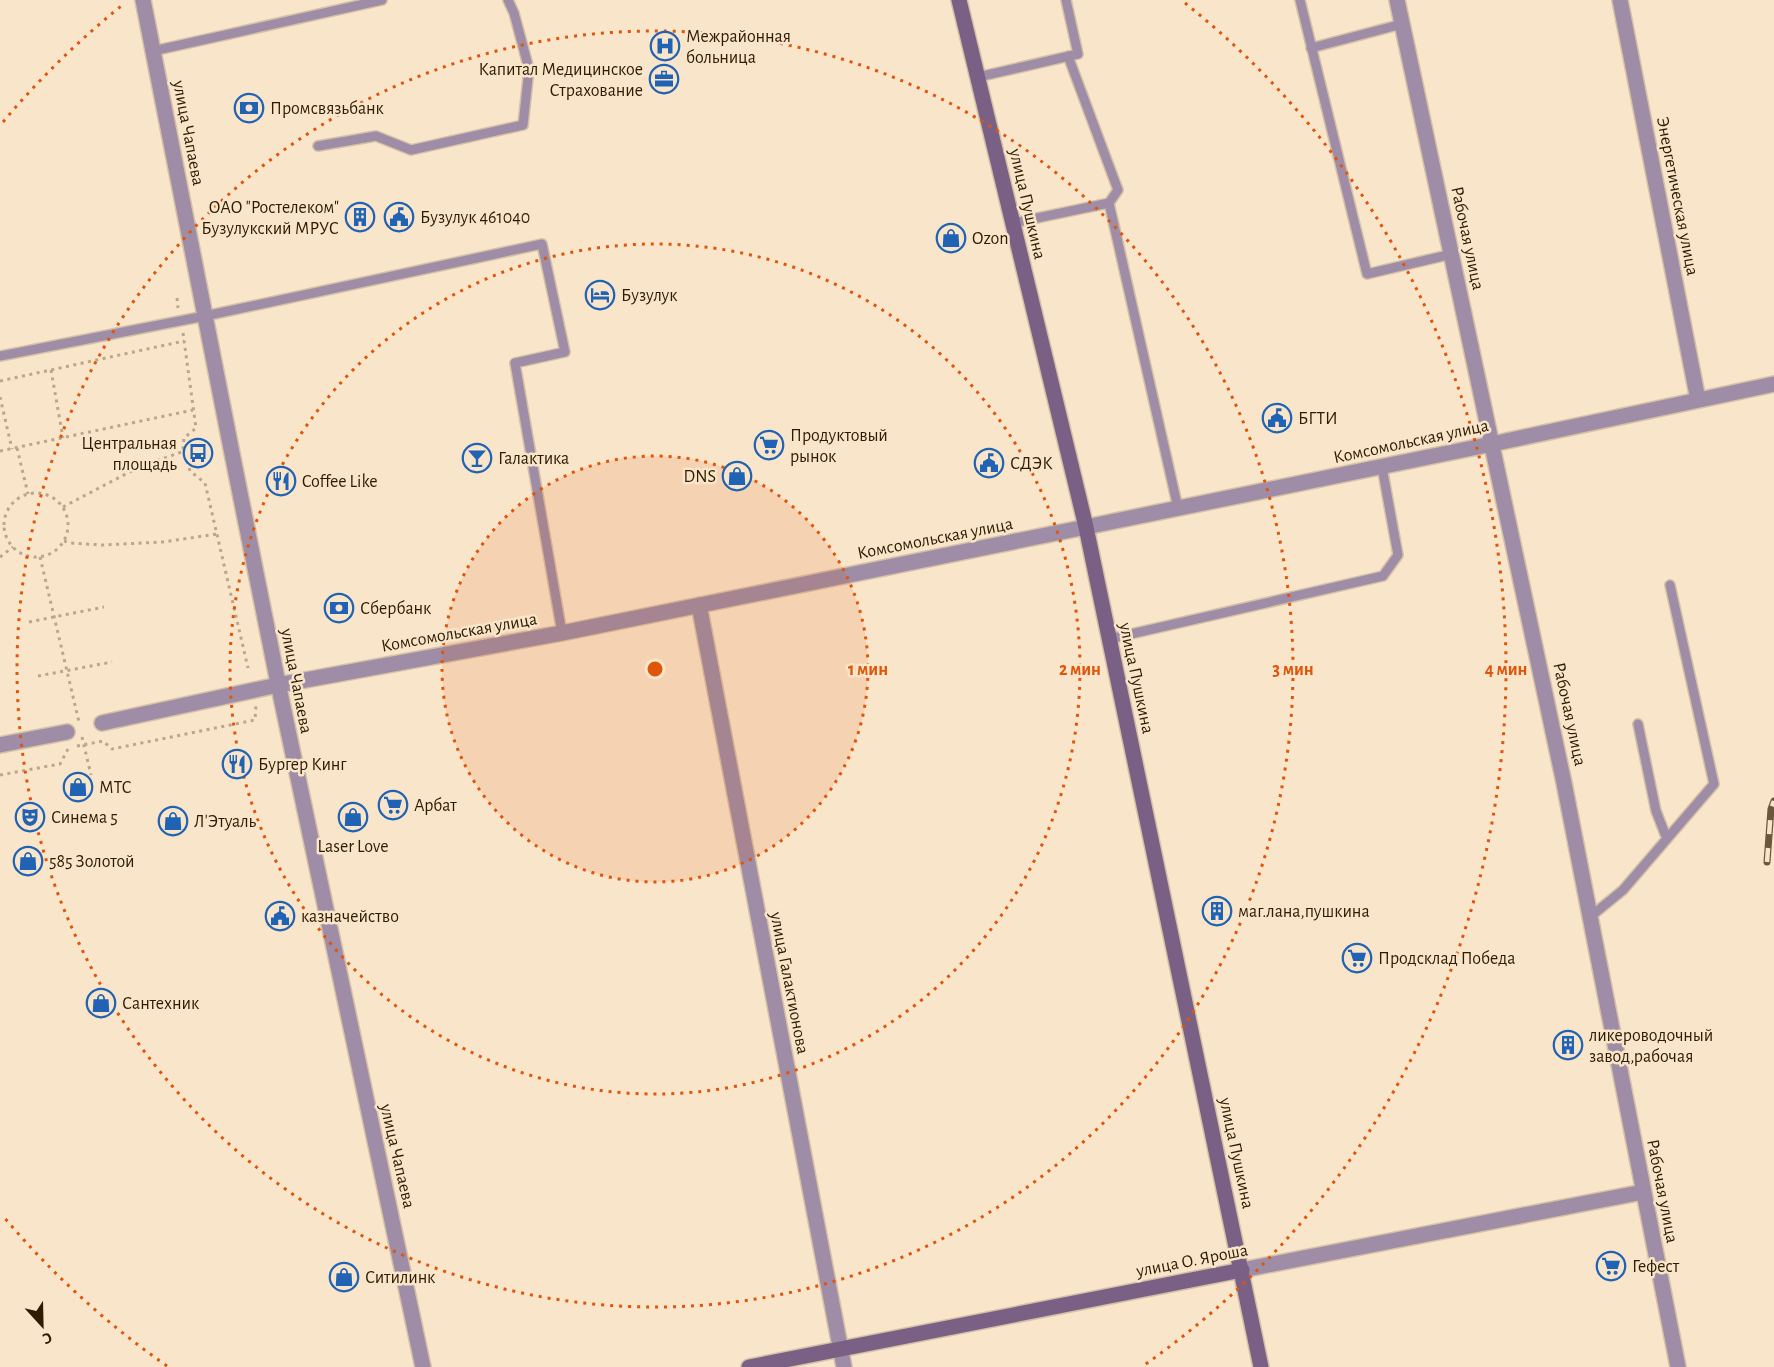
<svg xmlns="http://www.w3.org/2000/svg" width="1774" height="1367" font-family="'Alegreya Sans',sans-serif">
  <rect width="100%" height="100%" fill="#f9e5ca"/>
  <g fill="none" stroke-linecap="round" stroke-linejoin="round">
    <!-- service casing -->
    <g stroke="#d5c1a6" stroke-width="12">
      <path id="service" d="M1300 0 1367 274 1452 254
        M1311 48 1402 24
        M153 51 382 0
        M1068 56 1118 190 1109 203
        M978 77 1078 54 1066 0
        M318 146 376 136 411 150 523 125 529 69 514 13 508 0
        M1013 223 1109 203 1178 508
        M0 356 205 316 542 244 565 352 515 363 562 633
        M1109 639 1383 576 1398 555 1382 467
        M1638 724 1656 811 1667 839
        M1590 917 1623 890 1714 784 1670 585"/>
    </g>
    <!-- minor casing -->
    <g stroke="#d5c1a6" stroke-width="18">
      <path id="minor" d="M1397 0 1564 783 1678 1367
        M1620 0 1698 400
        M699 605 844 1367
        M102 723 278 685 562 633 1086 527 1492 444 1774 384
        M0 745 67 732
        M1242 1270 1643 1192"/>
    </g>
    <!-- tertiary casing -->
    <g stroke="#d5c1a6" stroke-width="18">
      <path id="tertiary" d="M143 0C189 229 232 459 279 688 325 915 377 1140 423 1367"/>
    </g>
    <!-- secondary casing -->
    <g stroke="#d5c1a6" stroke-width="18">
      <path id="secondary" d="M959 0 1086 527 1261 1367
        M749 1367 1242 1270"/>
    </g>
    <!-- path -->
    <path stroke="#baa78b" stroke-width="3" stroke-dasharray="3 4.5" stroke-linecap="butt" d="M177 298 178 308
      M183 333 196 428 184 438 183 447 190 471 205 483 248 668
      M51 370 63 438
      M0 381 184 341
      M0 397 12 449
      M17 448 28 494
      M0 451 193 410
      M4 525a32 32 0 1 1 64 0a32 32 0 1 1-64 0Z
      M63 507 139 467 184 451
      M64 541 70 543 103 545 163 542 217 534
      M0 557 13 547
      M40 557 79 722
      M29 622 104 607
      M38 676 112 662
      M82 737 91 775
      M77 746 103 741 112 749 255 720 256 705
      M0 775 60 764 68 749"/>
    <!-- service -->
    <use href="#service" stroke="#9f8ca7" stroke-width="9"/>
    <!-- minor -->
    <use href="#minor" stroke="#9f8ca7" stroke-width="15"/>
    <!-- tertiary -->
    <use href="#tertiary" stroke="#9f8ca7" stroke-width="15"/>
    <!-- secondary -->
    <use href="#secondary" stroke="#7b6086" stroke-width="15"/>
    <!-- rail casing -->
    <g stroke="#6b583c" stroke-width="7">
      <path id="rail" d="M1767 862 1771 809 1774 801"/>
    </g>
    <!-- rail -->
    <use href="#rail" stroke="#f9e5ca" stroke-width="4.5" stroke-dasharray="14" stroke-linecap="butt"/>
  </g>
  <!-- distance rings -->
  <circle cx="655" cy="669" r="213" fill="#df560b" fill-opacity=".12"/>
  <g fill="none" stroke="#df560b" stroke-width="3" stroke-dasharray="3 6">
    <circle cx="655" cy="669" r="213"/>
    <circle cx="655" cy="669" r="425"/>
    <circle cx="655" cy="669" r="638"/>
    <path d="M167 1366A851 851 0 0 1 3 1216M3 122A851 851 0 0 1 125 3M1185 3A851 851 0 0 1 1143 1366"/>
  </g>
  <!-- icons -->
  <defs>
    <g id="hospital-ring" transform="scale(1.5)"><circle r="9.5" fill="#f9e5ca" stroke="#2062b3" stroke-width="1.5"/><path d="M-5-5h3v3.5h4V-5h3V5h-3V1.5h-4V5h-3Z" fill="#2062b3"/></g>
    <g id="office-ring" transform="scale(1.5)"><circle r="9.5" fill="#f9e5ca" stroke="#2062b3" stroke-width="1.5"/><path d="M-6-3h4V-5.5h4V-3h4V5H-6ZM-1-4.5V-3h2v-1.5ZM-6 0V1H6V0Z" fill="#2062b3"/></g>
    <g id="bank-ring" transform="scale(1.5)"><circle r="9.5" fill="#f9e5ca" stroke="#2062b3" stroke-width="1.5"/><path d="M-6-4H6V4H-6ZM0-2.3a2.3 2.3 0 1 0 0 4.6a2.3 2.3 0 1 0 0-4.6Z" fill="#2062b3"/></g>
    <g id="building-ring" transform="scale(1.5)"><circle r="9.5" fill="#f9e5ca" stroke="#2062b3" stroke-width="1.5"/><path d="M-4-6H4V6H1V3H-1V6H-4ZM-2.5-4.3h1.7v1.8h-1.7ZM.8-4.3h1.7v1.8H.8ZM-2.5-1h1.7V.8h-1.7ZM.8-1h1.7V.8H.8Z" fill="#2062b3"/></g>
    <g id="civic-ring" transform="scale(1.5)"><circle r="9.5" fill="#f9e5ca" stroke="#2062b3" stroke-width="1.5"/><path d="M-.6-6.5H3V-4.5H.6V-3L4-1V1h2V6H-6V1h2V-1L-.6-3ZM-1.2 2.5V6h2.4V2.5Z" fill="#2062b3"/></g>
    <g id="shop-ring" transform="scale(1.5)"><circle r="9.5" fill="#f9e5ca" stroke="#2062b3" stroke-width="1.5"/><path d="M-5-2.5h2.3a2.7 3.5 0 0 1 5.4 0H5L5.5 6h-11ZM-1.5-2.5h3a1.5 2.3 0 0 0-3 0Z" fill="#2062b3"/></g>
    <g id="hotel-ring" transform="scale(1.5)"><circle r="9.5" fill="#f9e5ca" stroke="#2062b3" stroke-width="1.5"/><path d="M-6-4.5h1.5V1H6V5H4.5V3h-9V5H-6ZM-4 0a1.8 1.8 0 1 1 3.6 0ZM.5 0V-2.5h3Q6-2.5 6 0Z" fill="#2062b3"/></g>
    <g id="supermarket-ring" transform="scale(1.5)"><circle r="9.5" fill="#f9e5ca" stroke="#2062b3" stroke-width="1.5"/><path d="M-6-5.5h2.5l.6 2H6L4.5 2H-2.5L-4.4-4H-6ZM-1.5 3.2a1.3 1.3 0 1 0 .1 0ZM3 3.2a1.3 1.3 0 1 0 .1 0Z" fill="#2062b3"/></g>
    <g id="bus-ring" transform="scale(1.5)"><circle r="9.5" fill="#f9e5ca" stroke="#2062b3" stroke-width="1.5"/><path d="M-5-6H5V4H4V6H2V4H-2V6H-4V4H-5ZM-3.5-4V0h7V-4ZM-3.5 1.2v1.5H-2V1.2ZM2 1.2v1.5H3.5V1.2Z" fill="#2062b3"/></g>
    <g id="bar-ring" transform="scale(1.5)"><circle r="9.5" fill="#f9e5ca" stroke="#2062b3" stroke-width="1.5"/><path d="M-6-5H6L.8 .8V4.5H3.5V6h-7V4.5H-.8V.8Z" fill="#2062b3"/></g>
    <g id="restaurant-ring" transform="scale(1.5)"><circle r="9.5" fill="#f9e5ca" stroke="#2062b3" stroke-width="1.5"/><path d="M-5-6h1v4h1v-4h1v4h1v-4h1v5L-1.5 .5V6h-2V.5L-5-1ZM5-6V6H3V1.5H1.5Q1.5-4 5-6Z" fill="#2062b3"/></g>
    <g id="theatre-ring" transform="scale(1.5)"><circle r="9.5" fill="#f9e5ca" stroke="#2062b3" stroke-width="1.5"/><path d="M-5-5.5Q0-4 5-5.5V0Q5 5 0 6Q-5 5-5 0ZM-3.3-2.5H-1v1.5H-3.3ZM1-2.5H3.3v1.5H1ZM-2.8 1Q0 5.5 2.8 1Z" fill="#2062b3"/></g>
  </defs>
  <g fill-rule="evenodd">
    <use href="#hospital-ring" x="665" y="46"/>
    <use href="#office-ring" x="664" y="79"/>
    <use href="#bank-ring" x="249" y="108"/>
    <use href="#building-ring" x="360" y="217"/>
    <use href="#civic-ring" x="399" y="217"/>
    <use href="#shop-ring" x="951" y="238"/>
    <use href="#hotel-ring" x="600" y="295"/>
    <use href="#civic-ring" x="1277" y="418"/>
    <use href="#supermarket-ring" x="769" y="445"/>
    <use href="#bus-ring" x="198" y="453"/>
    <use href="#bar-ring" x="477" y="458"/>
    <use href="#civic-ring" x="989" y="463"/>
    <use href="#shop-ring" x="737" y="476"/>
    <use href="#restaurant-ring" x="281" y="481"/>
    <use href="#bank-ring" x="339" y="608"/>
    <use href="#restaurant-ring" x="237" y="764"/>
    <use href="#shop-ring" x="78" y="787"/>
    <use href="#supermarket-ring" x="393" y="805"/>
    <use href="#theatre-ring" x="30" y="817"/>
    <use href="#shop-ring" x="353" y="817"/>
    <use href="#shop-ring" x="173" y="821"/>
    <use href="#shop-ring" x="28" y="861"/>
    <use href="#building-ring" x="1217" y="911"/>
    <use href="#civic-ring" x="280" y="916"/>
    <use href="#supermarket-ring" x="1357" y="958"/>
    <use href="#shop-ring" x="101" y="1003"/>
    <use href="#building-ring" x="1568" y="1045"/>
    <use href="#supermarket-ring" x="1611" y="1266"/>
    <use href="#shop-ring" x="344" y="1277"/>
  </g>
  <g text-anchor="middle" stroke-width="5" stroke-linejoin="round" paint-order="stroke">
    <!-- poi labels -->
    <g font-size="18" fill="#2f1c00" stroke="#f9e5ca" text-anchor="start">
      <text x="686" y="42">Межрайонная<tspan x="686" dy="21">больница</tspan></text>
      <text x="643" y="75" text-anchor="end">Капитал Медицинское<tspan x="643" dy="21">Страхование</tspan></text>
      <text x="270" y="114">Промсвязьбанк</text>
      <text x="339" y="213" text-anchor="end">ОАО "Ростелеком"<tspan x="339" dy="21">Бузулукский МРУС</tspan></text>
      <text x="420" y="223">Бузулук 461040</text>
      <text x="972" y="244">Ozon</text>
      <text x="621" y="301">Бузулук</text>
      <text x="1298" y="424">БГТИ</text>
      <text x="790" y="441">Продуктовый<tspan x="790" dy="21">рынок</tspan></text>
      <text x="177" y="449" text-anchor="end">Центральная<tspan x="177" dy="21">площадь</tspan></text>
      <text x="498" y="464">Галактика</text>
      <text x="1010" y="469">СДЭК</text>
      <text x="716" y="482" text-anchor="end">DNS</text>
      <text x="302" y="487">Coffee Like</text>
      <text x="360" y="614">Сбербанк</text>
      <text x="258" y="770">Бургер Кинг</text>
      <text x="99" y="793">МТС</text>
      <text x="414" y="811">Арбат</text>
      <text x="51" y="823">Синема 5</text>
      <text x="194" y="827">Л'Этуаль</text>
      <text x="353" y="852" text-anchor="middle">Laser Love</text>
      <text x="49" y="867">585 Золотой</text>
      <text x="1238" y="917">маг.лана,пушкина</text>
      <text x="301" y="922">казначейство</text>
      <text x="1378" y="964">Продсклад Победа</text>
      <text x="122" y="1009">Сантехник</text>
      <text x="1589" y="1041">ликероводочный<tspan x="1589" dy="21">завод,рабочая</tspan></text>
      <text x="1632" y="1272">Гефест</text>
      <text x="365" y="1283">Ситилинк</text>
    </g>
    <!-- street labels -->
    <g font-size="18" fill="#2f1c00" stroke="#f9e5ca">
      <text transform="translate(189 133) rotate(79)" y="6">улица Чапаева</text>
      <text transform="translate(1678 196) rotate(79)" y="6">Энергетическая улица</text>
      <text transform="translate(1028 204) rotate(77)" y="6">улица Пушкина</text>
      <text transform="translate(1468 238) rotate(78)" y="6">Рабочая улица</text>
      <text transform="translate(1411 441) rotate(-12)" y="6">Комсомольская улица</text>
      <text transform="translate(935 538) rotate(-11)" y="6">Комсомольская улица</text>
      <text transform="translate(459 632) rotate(-10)" y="6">Комсомольская улица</text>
      <text transform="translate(1137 678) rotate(78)" y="6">улица Пушкина</text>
      <text transform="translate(297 681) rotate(79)" y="6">улица Чапаева</text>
      <text transform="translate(1570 714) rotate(78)" y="6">Рабочая улица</text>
      <text transform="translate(790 983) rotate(79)" y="6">улица Галактионова</text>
      <text transform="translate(1237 1153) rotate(78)" y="6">улица Пушкина</text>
      <text transform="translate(398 1156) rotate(77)" y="6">улица Чапаева</text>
      <text transform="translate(1663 1191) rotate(79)" y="6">Рабочая улица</text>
      <text transform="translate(1192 1260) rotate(-11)" y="6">улица О. Яроша</text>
    </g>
  </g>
  <circle cx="655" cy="669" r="9" fill="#df560b" stroke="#f9e5ca" stroke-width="3"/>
  <g font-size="18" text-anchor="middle" font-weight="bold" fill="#df560b" stroke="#f9e5ca" stroke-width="5" stroke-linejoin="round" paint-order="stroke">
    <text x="868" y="675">1 мин</text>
    <text x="1080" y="675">2 мин</text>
    <text x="1293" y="675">3 мин</text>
    <text x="1506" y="675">4 мин</text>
  </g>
  <!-- north arrow -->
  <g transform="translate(42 1325) rotate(158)" stroke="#f9e5ca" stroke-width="4.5" paint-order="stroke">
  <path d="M0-4.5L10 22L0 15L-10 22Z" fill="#2f1c00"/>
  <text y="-9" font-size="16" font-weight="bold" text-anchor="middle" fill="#2f1c00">С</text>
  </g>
</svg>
